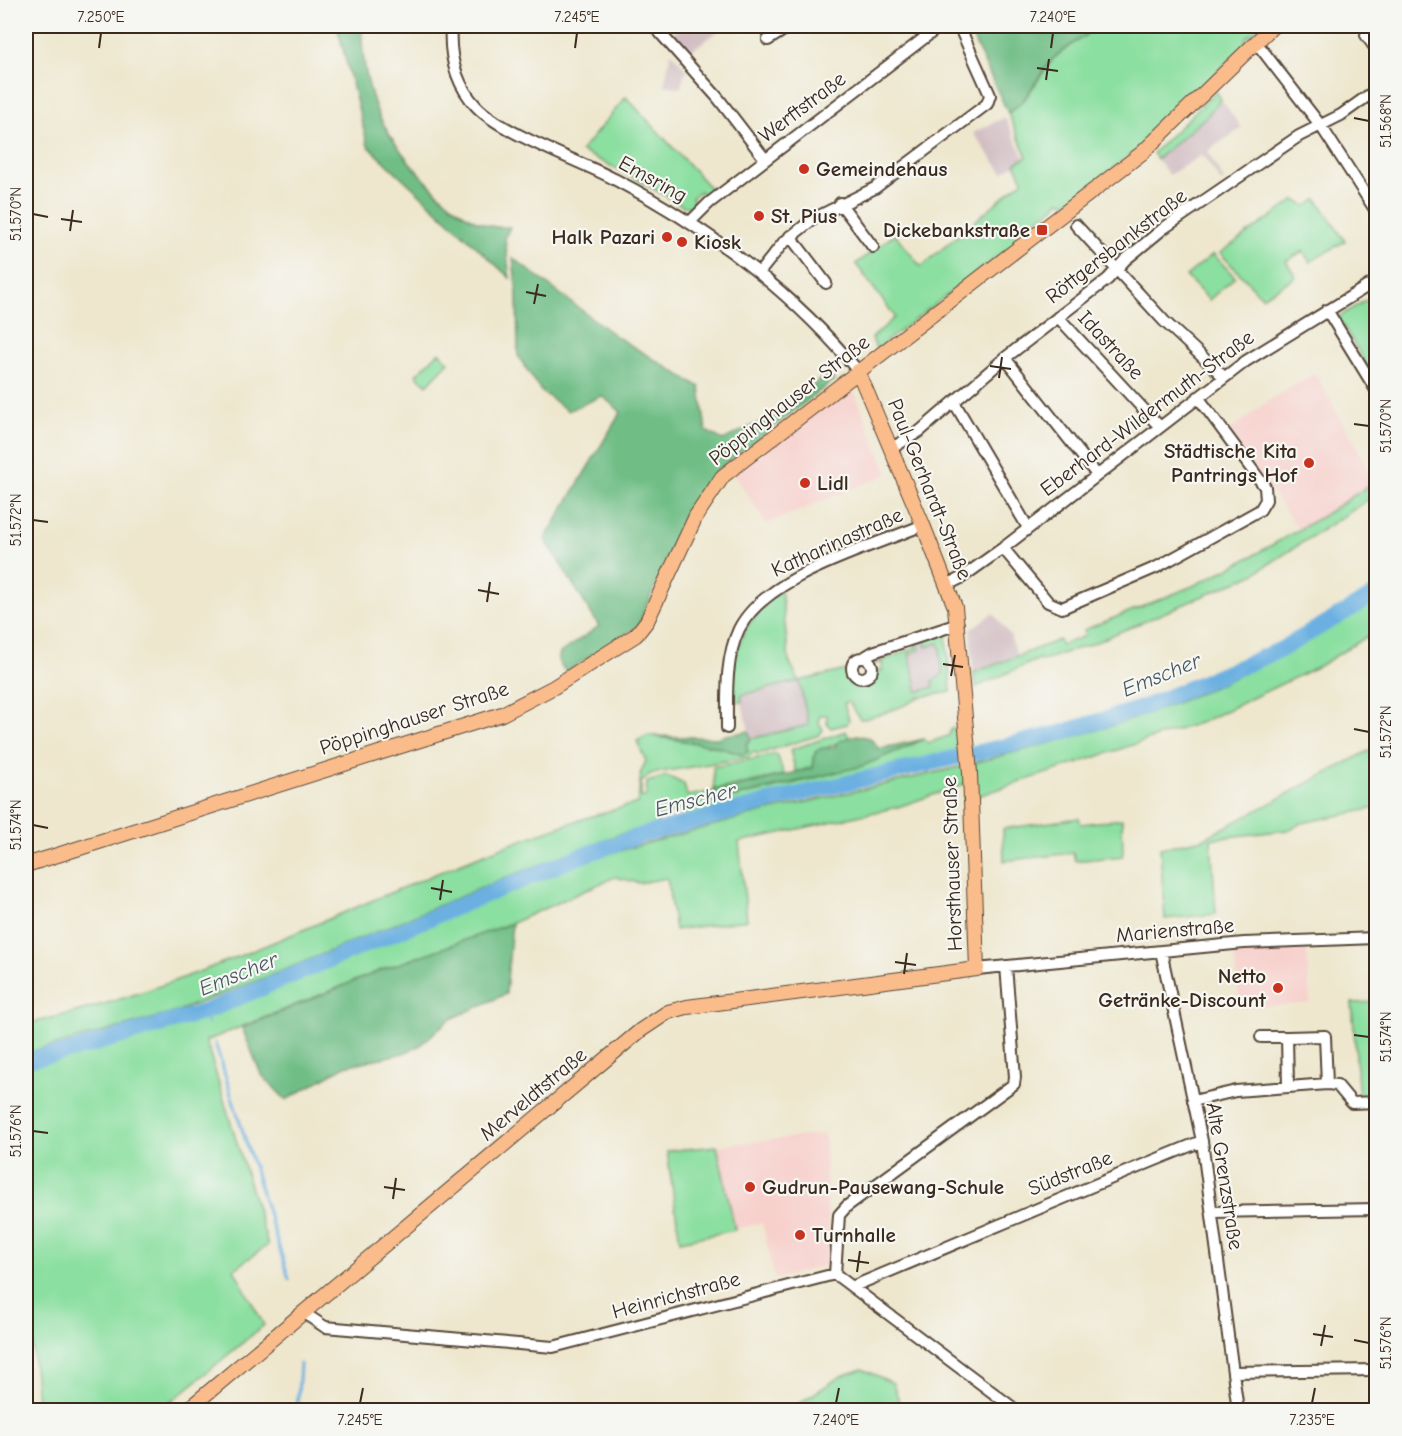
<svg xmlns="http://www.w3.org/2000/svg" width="1402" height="1436" font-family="'Comic Neue',sans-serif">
  <rect width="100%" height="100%" fill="#f6f6f2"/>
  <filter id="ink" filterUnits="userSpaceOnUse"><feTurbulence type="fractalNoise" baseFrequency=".0167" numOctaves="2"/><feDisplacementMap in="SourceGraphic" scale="12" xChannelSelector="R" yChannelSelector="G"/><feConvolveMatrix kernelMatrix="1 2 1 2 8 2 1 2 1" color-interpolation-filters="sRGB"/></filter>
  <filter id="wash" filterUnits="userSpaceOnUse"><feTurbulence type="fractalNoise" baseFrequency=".008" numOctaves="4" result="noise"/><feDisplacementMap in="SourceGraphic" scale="24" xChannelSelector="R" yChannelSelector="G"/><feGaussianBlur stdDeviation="1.35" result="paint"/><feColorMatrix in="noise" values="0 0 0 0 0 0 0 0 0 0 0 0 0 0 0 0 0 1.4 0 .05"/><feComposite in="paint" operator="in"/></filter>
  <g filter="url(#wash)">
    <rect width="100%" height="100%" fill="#eee7ce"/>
    <!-- built -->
    <path fill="#f7d0cc" d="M1315 373 1376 481 1299 530 1228 432 1267 402Z
      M845 391 855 393 888 474 766 524 734 474Z
      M1307 949 1310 1003 1240 1008 1234 954Z
      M825 1134 829 1262 822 1266 775 1279 762 1223 680 1241 667 1151Z"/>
    <!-- industrial -->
    <path fill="#d2bec3" d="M682 26H721L722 28 687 54 670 35Z
      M671 52 688 71 684 74 681 88 664 85Z
      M1221 99 1242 128 1209 150V155L1224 180 1221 182 1205 158 1200 156 1169 175 1157 159 1207 116Z
      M1005 117 1024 158 1003 173 973 133Z
      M993 613 1010 635 1017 656 973 673 970 630Z
      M924 639 927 647 939 643 943 675 935 687 918 692 909 654 919 649 917 641Z
      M799 681 809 725 751 739 740 695Z"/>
    <!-- green -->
    <path fill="#8bdfa0" stroke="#63845f" stroke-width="1.5" d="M1095 26H1261L1247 37 1244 45 1147 142 1069 202 1059 201 1055 207 1024 228 1026 231 1014 244 876 349 872 338 895 317 856 264 895 234 921 267 1023 180 1015 163 1027 157 1008 113 1025 99 1053 59Z
      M1216 91 1221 99 1207 116 1157 159 1153 153Z
      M626 97 713 191 705 197 700 191 692 198 696 204 690 207 683 206 633 177 581 151Z
      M1317 199 1345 241 1310 262 1303 251 1286 261 1296 277 1262 297 1220 253 1295 200 1307 206Z
      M1213 254 1235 277 1209 300 1186 276Z
      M1376 294V381L1338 317Z
      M439 352 449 362 427 385 416 375Z
      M1376 481V493L1361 505 1252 575 1094 643 1041 661 1039 659 976 687 973 673 1059 640 1061 645 1085 636 1084 630 1193 586 1247 559 1321 517Z
      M781 589 789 661 799 681 846 670 854 681 866 682 876 671H882V662L875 664V656L878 662 915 648 914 642 917 641 920 650 909 654 918 692 934 687 933 681 943 674 940 655 941 650 939 643 926 647 924 638 946 633 951 692 919 697C914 703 869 720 860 719L849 702 844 703 849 720 847 724 831 728 827 724V715H821L818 720 823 730 819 735 759 754 753 752 749 757 650 774 641 783V797H646L647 782 667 776 684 784 687 796 711 792 709 803C782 786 857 772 924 739L928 743 948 736 952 728 961 730 963 752 685 818 683 809 656 817 658 825 620 834 510 876 287 969 170 1014 26 1053V1024C239 979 428 858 638 803L641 772 646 761 637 741 648 735 714 746 743 755 748 752 746 744 750 739 809 725 799 681 741 695 742 702 736 701C730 695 732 686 733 678 735 634 752 618 781 589Z
      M1376 601V631L1321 665 1202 722 975 797 974 763C1020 751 1068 739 1114 725 1207 696 1293 650 1376 601Z
      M846 731 849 738C837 741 829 749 815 752L813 767 796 772 790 750Z
      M1376 747V808L1302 823 1288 830 1211 839 1216 914 1165 919 1160 848 1203 839Z
      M777 754 784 775 714 790 713 767Z
      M964 766 965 784 898 807 739 842 747 920 675 930 667 878 639 883 615 877 512 923 379 971 206 1041 268 1245 234 1269 264 1325 161 1410H85L37 1404 29 1300H26V1066L142 1037 210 1014 593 858 755 814Z
      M1079 818 1081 824 1122 819 1123 856 1075 861 1073 853 1004 861 1003 829Z
      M1376 1002V1099H1359L1352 1003Z
      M717 1146 735 1230 680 1241 667 1151Z
      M862 1369 893 1383 902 1410H789L841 1376Z"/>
    <!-- forest -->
    <path fill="#70be86" stroke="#567452" stroke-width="1.5" d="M337 26H362C361 55 367 84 377 111 392 148 451 218 491 226 497 228 504 227 510 227L505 238 510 278 368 146Z
      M967 26H1095C1085 39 1066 46 1054 58 1036 75 1030 100 1008 113Z
      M513 258 617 337 700 387 706 431 723 440 787 409 827 373 834 380 718 470 687 511 638 626 566 672 558 661 560 653 599 626 545 539 621 412 602 396 568 411 541 391 518 356 517 295Z
      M749 731 751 739 746 745 748 751 743 755 714 746 654 736 720 738 721 736Z
      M857 735 870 738 879 749 924 739 863 766 709 803V796L716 789 733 788 813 768 815 752 822 748H833L841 740Z
      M512 923 506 994 449 1020 419 1046 404 1053 345 1066 286 1100 261 1074 242 1028 379 971Z"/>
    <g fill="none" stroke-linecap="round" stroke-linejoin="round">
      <!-- stream -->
      <path stroke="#6cb0e1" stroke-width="3" d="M204 1012 208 1023
        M215 1043 289 1279
        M297 1410 300 1364"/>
      <!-- river -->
      <path stroke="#6cb0e1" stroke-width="16" d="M26 1060 70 1051 204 1012 575 858 642 835 791 796 1060 733 1142 708 1280 650 1376 594"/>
    </g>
  </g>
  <g filter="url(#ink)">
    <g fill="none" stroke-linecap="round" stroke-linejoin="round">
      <!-- minor casing -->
      <g stroke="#564638" stroke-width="14">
        <path id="minor" d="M451 26C449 55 455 83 476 106 502 134 579 160 616 180 707 227 793 292 858 371
          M654 26 718 98 765 159
          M1376 27 1366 35 1376 49
          M768 40 790 26
          M1256 42 1321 126 1376 211
          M840 203 873 247
          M690 222 709 203 940 26
          M1076 225 1164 321 1224 377
          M790 236 826 283
          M759 273 783 243 813 219 875 188 987 104 990 95 959 26
          M1327 310 1376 390
          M1058 317 1160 427
          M1005 358 1097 475
          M954 402 1027 526
          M892 448 920 431 1005 358 1108 279 1125 260 1164 228 1299 136 1341 115 1376 90
          M1003 548 1048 602 1062 608 1157 567 1260 510 1266 500 1265 487 1198 397
          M947 585 961 578 1003 548 1246 361 1376 281
          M863 658 873 652 958 624
          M852 668a10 10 0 1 1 20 0a10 10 0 1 1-20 0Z
          M727 728C727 696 725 658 739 629 766 575 870 548 923 525
          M1161 951 1202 1141 1238 1410
          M977 969 1244 943 1376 938
          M1261 1037H1287
          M1288 1085 1287 1037 1325 1036 1327 1084
          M1193 1101 1236 1091 1327 1084 1337 1085 1352 1103 1376 1102
          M1213 1212 1376 1209
          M835 1274 839 1215 847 1206 1014 1084 1015 1077 1006 966
          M854 1286C970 1238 1085 1188 1202 1141
          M304 1313 325 1327 553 1347 835 1274 1016 1410
          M1234 1372 1376 1370"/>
      </g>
      <!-- major casing -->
      <g stroke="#564638" stroke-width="16">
        <path id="major" d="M26 865 502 714 554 687 636 635 647 621 696 516 723 476 1142 153 1273 26
          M187 1410 641 1030 668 1012 687 1007 977 969 970 773 955 607 923 525 858 371"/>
      </g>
      <!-- minor -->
      <use href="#minor" stroke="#fff" stroke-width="10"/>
      <!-- major -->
      <use href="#major" stroke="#fabc8b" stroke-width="14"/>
    </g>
  </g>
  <!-- ticks -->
  <path fill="none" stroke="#3b2a1e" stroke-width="2" d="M99 48 101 33M575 48 577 33M1051 48 1053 33M1037 68 1058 71M1046 80 1049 59M1354 118 1369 121M33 214 48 217M61 219 82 222M70 231 73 210M526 292 546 296M534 304 538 284M990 366 1011 369M999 378 1002 357M1354 424 1369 426M33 520 48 522M478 590 499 594M487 602 490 582M943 664 963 667M951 676 955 655M1354 729 1369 732M33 825 48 828M431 888 452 892M440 900 443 880M895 962 916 965M904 974 907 953M1354 1035 1369 1037M33 1131 48 1133M384 1187 405 1190M393 1199 396 1178M848 1260 869 1263M857 1272 860 1251M1313 1334 1333 1337M1354 1340 1369 1343M1321 1346 1325 1325M360 1403 363 1388M836 1403 839 1388M1312 1403 1315 1388"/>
  <!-- markers -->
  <g fill="#c8321e" stroke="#f6f6f2" stroke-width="2">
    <circle cx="804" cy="169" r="6"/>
    <circle cx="759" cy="216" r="6"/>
    <rect x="1036" y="224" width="12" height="12" rx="3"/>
    <circle cx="667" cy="237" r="6"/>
    <circle cx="682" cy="242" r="6"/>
    <circle cx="1309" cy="463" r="6"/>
    <circle cx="805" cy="483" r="6"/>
    <circle cx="1278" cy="988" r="6"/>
    <circle cx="750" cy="1187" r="6"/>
    <circle cx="800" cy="1235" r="6"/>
  </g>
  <g text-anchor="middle" stroke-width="4.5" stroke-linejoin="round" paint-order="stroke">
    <!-- street labels -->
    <g font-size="21" fill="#3b2a1e" stroke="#f6f6f2">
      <text transform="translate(802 107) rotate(-37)" y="7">Werftstraße</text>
      <text transform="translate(653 179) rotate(29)" y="7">Emsring</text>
      <text transform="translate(1116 246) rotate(-38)" y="7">Röttgersbankstraße</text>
      <text transform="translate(1111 345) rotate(47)" y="7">Idastraße</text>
      <text transform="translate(789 400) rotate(-38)" y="7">Pöppinghauser Straße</text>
      <text transform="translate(1147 413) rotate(-37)" y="7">Eberhard-Wildermuth-Straße</text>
      <text transform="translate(930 489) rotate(68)" y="7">Paul-Gerhardt-Straße</text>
      <text transform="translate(837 542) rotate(-24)" y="7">Katharinastraße</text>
      <text transform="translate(414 718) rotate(-18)" y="7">Pöppinghauser Straße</text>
      <text transform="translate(952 864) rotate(-92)" y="7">Horsthauser Straße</text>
      <text transform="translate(1175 930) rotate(-5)" y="7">Marienstraße</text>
      <text transform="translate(533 1094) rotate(-40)" y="7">Merveldtstraße</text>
      <text transform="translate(1070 1173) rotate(-22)" y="7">Südstraße</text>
      <text transform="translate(1225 1176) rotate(81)" y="7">Alte Grenzstraße</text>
      <text transform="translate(676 1295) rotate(-15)" y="7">Heinrichstraße</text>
    </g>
    <!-- poi labels -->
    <g font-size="21" font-weight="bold" fill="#3b2a1e" stroke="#f6f6f2" text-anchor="start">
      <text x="816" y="176">Gemeindehaus</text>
      <text x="771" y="223">St. Pius</text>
      <text x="1030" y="237" text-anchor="end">Dickebankstraße</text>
      <text x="655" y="244" text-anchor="end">Halk Pazari</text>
      <text x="694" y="249">Kiosk</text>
      <text x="1297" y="458" text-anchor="end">Städtische Kita<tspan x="1297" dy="24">Pantrings Hof</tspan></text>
      <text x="817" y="490">Lidl</text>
      <text x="1266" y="983" text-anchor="end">Netto<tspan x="1266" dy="24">Getränke-Discount</tspan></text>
      <text x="762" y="1194">Gudrun-Pausewang-Schule</text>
      <text x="812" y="1242">Turnhalle</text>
    </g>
    <!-- water labels -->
    <g font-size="22" font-style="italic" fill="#4c5962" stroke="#f6f6f2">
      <text transform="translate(1161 674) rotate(-22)" y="8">Emscher</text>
      <text transform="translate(695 799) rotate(-14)" y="8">Emscher</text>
      <text transform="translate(238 973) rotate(-22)" y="8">Emscher</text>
    </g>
  </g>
  <!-- margin -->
  <rect width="1402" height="1436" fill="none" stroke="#f6f6f2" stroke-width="66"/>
  <rect x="33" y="33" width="1336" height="1370" fill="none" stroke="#3b2a1e" stroke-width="2"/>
  <g font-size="15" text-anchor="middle" fill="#3b2a1e">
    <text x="101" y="22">7.250°E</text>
    <text x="577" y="22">7.245°E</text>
    <text x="1053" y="22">7.240°E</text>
    <text transform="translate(1386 121) rotate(-90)" y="5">51.568°N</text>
    <text transform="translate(16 214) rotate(-90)" y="5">51.570°N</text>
    <text transform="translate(1386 426) rotate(-90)" y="5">51.570°N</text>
    <text transform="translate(16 520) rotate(-90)" y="5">51.572°N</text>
    <text transform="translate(1386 732) rotate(-90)" y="5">51.572°N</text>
    <text transform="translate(16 825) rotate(-90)" y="5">51.574°N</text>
    <text transform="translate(1386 1037) rotate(-90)" y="5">51.574°N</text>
    <text transform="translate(16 1131) rotate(-90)" y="5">51.576°N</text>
    <text transform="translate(1386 1343) rotate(-90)" y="5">51.576°N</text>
    <text x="360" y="1425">7.245°E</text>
    <text x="836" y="1425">7.240°E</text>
    <text x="1312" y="1425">7.235°E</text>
  </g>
</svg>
